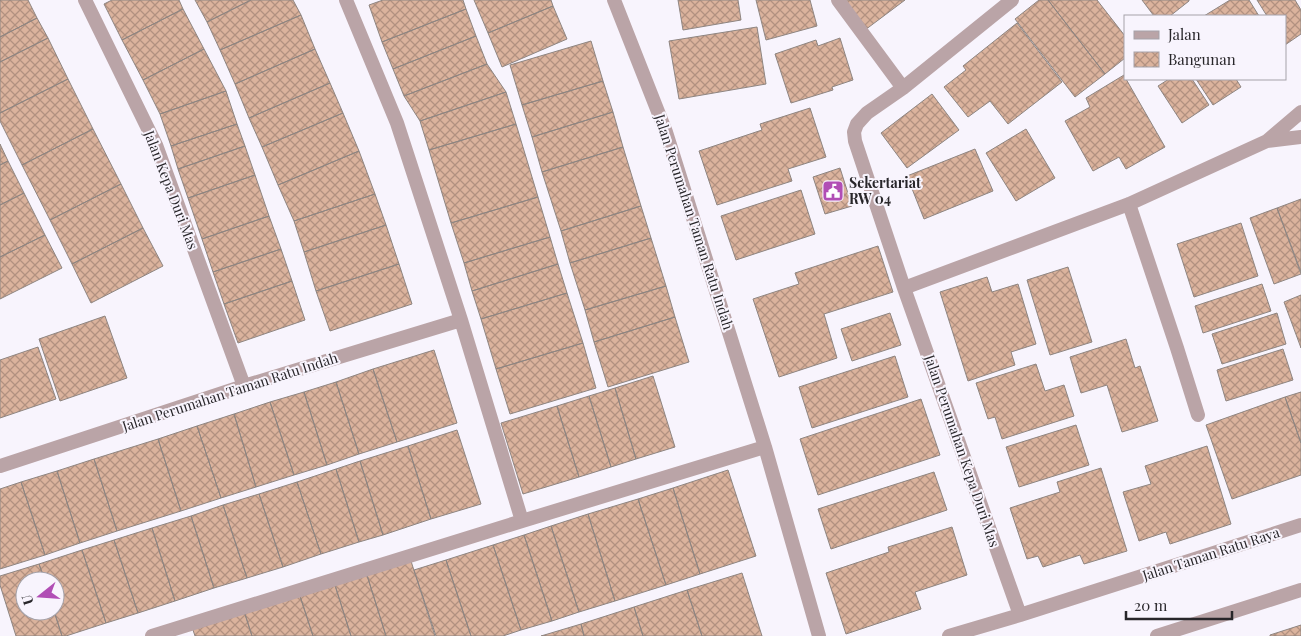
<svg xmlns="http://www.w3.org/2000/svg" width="1301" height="636" font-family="'Playfair Display',serif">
  <defs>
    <pattern id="building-cross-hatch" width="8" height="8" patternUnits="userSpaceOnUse" patternTransform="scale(1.25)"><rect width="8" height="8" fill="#dbb39d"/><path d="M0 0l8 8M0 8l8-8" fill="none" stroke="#b29180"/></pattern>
  </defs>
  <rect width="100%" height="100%" fill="#f8f4fd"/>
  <!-- building -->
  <path fill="url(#building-cross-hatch)" stroke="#8e8581" d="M0 0H28L37 18 0 37Z
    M112 0H179L183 9 122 40 104 4Z
    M195 0H251L207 22Z
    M251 0H293L301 15 220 50 207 22Z
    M383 0H463L466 9 382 42 369 5Z
    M474 0H551L553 6 488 33Z
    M678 0H738L741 20 683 30Z
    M756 0H810L817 26 766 40Z
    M843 0H905L865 30Z
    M1039 0H1048L1105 74 1075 97 1015 19Z
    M1048 0H1097L1125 36V58L1105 74Z
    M1142 0H1189V1L1170 16H1154Z
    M1230 0H1249L1259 16H1204Z
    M1257 0H1295L1301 10V34L1285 45V16H1267Z
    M553 6 567 39 502 67 488 33Z
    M183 9 204 49 143 80 122 40Z
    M466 9 476 36 393 69 382 42Z
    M301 15 315 49 235 84 220 50Z
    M37 18 48 38 0 62V37Z
    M1017 23 1062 82 1008 124 990 101 968 117 944 87 966 70 963 66Z
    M757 27 766 84 679 99 669 41Z
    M476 36 487 64 404 96 393 69Z
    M48 38 68 79 0 113V62Z
    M840 38 853 80 832 87 833 90 791 103 775 54 816 40 818 46Z
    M591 41 603 81 522 105 510 65Z
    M204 49 226 91 160 114 143 80Z
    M315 49 330 83 249 118 235 84Z
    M487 64 506 92 420 121 404 96Z
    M1124 75 1125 79H1126L1165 147 1126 169 1119 157 1093 171 1065 121 1090 107 1086 98Z
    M68 79 93 129 22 165 0 121V113Z
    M1169 79H1192L1209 105 1182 123 1158 86Z
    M1196 79H1236L1241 87 1213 105Z
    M603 81 613 112 532 137 522 105Z
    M330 83 343 113 262 147 249 118Z
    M226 91 237 124 171 146 160 114Z
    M506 92 516 124 429 150 420 121Z
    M932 94 959 130 907 168 881 133Z
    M810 108 826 157 788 169 792 181 717 205 699 151 762 130 760 124Z
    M613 112 623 147 542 172 532 137Z
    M343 113 359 151 278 185 262 147Z
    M237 124 245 146 178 169 171 146Z
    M516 124 538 197 451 223 429 150Z
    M93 129 121 184 50 220 22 165Z
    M1026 129 1055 178 1016 201 986 153Z
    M0 144 8 161 0 165Z
    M245 146 255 175 188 198 178 169Z
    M623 147 641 206 561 231 542 172Z
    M975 149 993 191 924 219 907 176Z
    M359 151 375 194 294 221 278 185Z
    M8 161 24 193 0 205V165Z
    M840 168 852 206 825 214 813 177Z
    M255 175 269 216 202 239 188 198Z
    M121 184 143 228 72 264 50 220Z
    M801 190 815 234 736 260 721 216Z
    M24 193 45 235 0 257V205Z
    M375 194 386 225 304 252 294 221Z
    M538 197 550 237 464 263 451 223Z
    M1301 199V272L1277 208Z
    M641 206 651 238 570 263 561 231Z
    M1277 208 1301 274 1274 284 1250 218Z
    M269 216 281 249 213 272 202 239Z
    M1241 223 1258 276 1194 297 1177 244Z
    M386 225 399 264 316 291 304 252Z
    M143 228 163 266 91 303 72 264Z
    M45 235 62 268 0 299V257Z
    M550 237 558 264 472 291 464 263Z
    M651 238 666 286 585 310 570 263Z
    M878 246 893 292 824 314 837 358 779 377 753 299 799 284 795 273Z
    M281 249 292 281 224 304 213 272Z
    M399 264 412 304 330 331 316 291Z
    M558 264 567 293 481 319 472 291Z
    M1068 267 1092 342 1050 355 1027 280Z
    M987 277 992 292 1018 284 1036 344 1011 352 1015 365 968 381 940 292Z
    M292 281 305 320 238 343 224 304Z
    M1262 284 1271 311 1203 333 1195 306Z
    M666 286 675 317 594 342 585 310Z
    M567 293 583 343 496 369 481 319Z
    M1301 295V348L1284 302Z
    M890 313 901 345 852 361 841 329Z
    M1277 313 1286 344 1222 364 1212 334Z
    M105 316 127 378 60 401 39 339Z
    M675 317 689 362 608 387 594 342Z
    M1126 339 1135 368 1140 366 1158 421 1122 432 1107 385 1081 393 1070 357Z
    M583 343 596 388 510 414 496 369Z
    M38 347 56 399 0 418V360Z
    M1283 349 1293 380 1226 401 1217 370Z
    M434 350 457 423 397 442 373 369Z
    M895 356 908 397 812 428 799 387Z
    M1036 364 1045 391 1064 385 1074 416 1002 439 995 417 988 419 976 383Z
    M373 369 397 442 359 454 336 382Z
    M653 376 675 447 636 459 615 388Z
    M336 382 359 454 327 465 304 392Z
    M615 388 636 459 611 467 589 396Z
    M304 392 327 465 294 475 270 402Z
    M1301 392V443L1285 397Z
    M589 396 611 467 579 477 557 406Z
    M1285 397 1301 443V475L1232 499 1206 425Z
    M921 399 940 455 818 495 800 439Z
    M270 402 294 475 256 487 234 414Z
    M557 406 579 477 523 494 501 423Z
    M234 414 256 487 221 498 197 426Z
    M1076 425 1089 465 1019 487 1006 447Z
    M197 426 221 498 181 511 158 439Z
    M457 430 481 504 431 519 408 446Z
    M158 439 181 511 117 531 94 459Z
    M408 446 431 519 383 535 360 461Z
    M1207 446 1231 524 1170 544 1166 532 1139 541 1123 492 1151 484 1145 466Z
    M94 459 117 531 80 543 57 471Z
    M360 461 383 535 359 542 336 469Z
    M1101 468 1127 551 1084 564 1080 555 1043 567 1038 556 1027 559 1010 508 1060 492 1057 482Z
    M336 469 359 542 321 554 297 482Z
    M728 470 756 556 700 574 673 488Z
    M57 471 80 543 45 555 21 482Z
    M934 472 947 510 831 549 818 509Z
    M21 482 45 555 0 569V489Z
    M297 482 321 554 283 567 259 494Z
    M673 488 700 574 666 585 638 499Z
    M259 494 283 567 247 578 223 505Z
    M638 499 666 585 615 601 588 514Z
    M223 505 247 578 214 588 191 516Z
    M588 514 615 601 579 612 551 526Z
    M191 516 214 588 175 601 152 528Z
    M551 526 579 612 552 621 524 535Z
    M952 527 967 575 915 592 921 609 846 634 826 573 889 552 888 547Z
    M152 528 175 601 138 613 114 540Z
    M524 535 552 621 521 630 493 545Z
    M114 540 138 613 106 623 82 550Z
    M493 545 521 630 503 636H471L446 560Z
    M82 550 106 623 66 636H62L54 611 55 581H45L39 564Z
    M410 558 435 636H386L366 572Z
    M446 560 471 636H436L414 570Z
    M39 564 45 581H25V611H54L62 636H16L0 585V576Z
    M366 572 386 636H351L334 582Z
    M742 573 762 636H702L687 590Z
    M334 582 351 636H313L299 593Z
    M687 590 702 636H643L634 607Z
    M299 593 313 636H252L244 611Z
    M634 607 643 636H584L581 624Z
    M244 611 252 636H195L192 627Z
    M581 624 584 636H541Z
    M1301 625V636H1270V635Z"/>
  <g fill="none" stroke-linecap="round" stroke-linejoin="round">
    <!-- minor -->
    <path stroke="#baa4a7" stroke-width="14" d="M85 0 156 145 244 386
      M346 0 397 123 461 320 522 521
      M614 0 666 132 765 447 819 636
      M838 0 903 88
      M1012 0 903 88 867 113 857 124 854 132 855 141 904 288 1020 615
      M1267 141 1301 112
      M1129 204 1177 348 1198 415
      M904 288 1129 204 1267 141 1301 137
      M0 466 244 386 461 320
      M152 636 522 521 765 447
      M949 636 1020 615 1301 525
      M1157 636 1301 590"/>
  </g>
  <!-- icons -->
  <defs>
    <g id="civic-square" transform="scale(1.125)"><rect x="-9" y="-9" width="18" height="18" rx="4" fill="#b14eb5" stroke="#f8f4fd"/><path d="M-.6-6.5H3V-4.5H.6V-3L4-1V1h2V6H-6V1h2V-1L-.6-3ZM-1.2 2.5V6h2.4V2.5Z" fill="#fff"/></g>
  </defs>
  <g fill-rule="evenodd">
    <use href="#civic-square" x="833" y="191"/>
  </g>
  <g text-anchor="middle" stroke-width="4" stroke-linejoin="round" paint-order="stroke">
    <!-- poi labels -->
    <g font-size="14" font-weight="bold" fill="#28262a" stroke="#f8f4fd" text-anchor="start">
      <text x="849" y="188">Sekertariat<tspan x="849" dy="16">RW 04</tspan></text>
    </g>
    <!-- street labels -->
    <g font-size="14" fill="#28262a" stroke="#f8f4fd">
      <text transform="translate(171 190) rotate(69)" y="5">Jalan Kepa Duri Mas</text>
      <text transform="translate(694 222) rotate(72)" y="5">Jalan Perumahan Taman Ratu Indah</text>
      <text transform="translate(230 392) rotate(-18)" y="5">Jalan Perumahan Taman Ratu Indah</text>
      <text transform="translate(962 451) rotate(71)" y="5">Jalan Perumahan Kepa Duri Mas</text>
      <text transform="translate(1211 554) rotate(-18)" y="5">Jalan Taman Ratu Raya</text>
    </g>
  </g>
  <!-- legend -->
  <rect x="1124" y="15" width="162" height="65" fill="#f8f4fd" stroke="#a5a2a9"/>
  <rect x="1134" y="31" width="25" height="8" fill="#baa4a7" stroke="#a5a2a9"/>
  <text x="1168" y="40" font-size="15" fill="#28262a">Jalan</text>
  <rect x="1134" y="52" width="25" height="15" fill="url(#building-cross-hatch)" stroke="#a5a2a9"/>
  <text x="1168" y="65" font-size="15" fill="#28262a">Bangunan</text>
  <!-- north arrow -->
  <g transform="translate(40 596) rotate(253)"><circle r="24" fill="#f8f4fd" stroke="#a5a2a9"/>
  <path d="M0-4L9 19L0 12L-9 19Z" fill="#b14eb5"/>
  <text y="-8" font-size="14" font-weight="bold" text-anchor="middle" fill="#28262a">U</text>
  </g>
  <!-- scale -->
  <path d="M1126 611v8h106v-8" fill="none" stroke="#28262a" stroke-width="2.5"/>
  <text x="1134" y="611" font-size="15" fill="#28262a" stroke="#f8f4fd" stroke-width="4" paint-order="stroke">20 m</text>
</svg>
